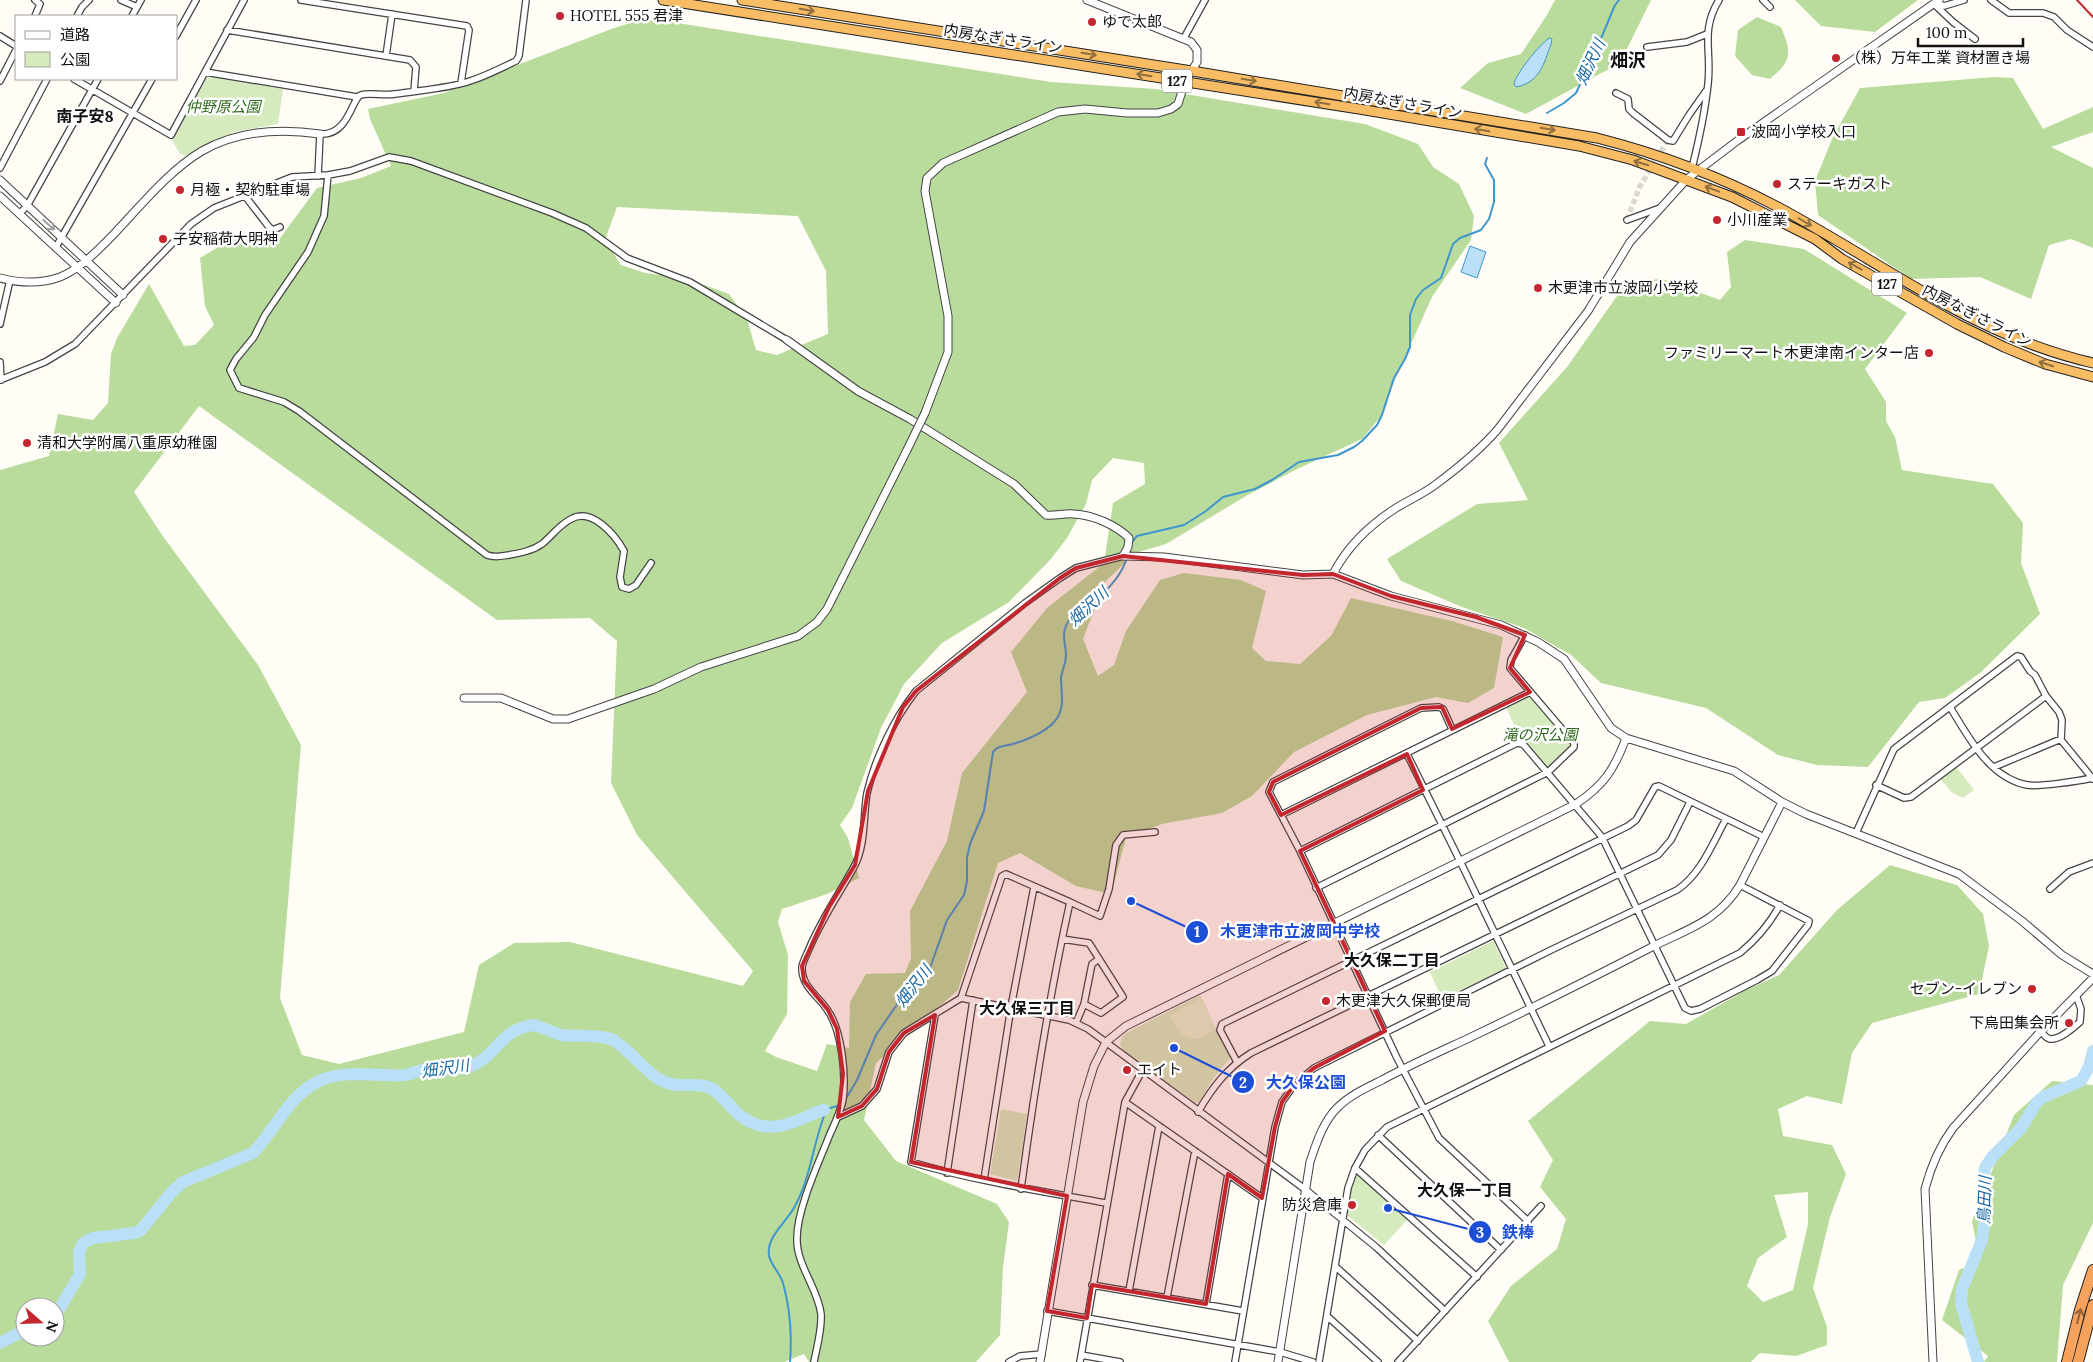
<svg xmlns="http://www.w3.org/2000/svg" width="2093" height="1362" font-family="Lora,'Noto Sans JP',serif">
  <rect width="100%" height="100%" fill="#fffdf5"/>
  <!-- green -->
  <path fill="#d5ebbd" d="M213 77 283 89 278 124 234 132 187 156 180 154 172 140 207 78Z
    M1530 692 1574 747 1548 772 1523 744 1505 705Z
    M1954 764 1974 790 1963 798 1951 792 1938 776Z
    M1493 941 1506 968 1442 999 1430 972Z
    M1200 995 1230 1058 1213 1079 1199 1102 1196 1103 1123 1050 1120 1044 1122 1037 1126 1033Z
    M1001 1109 1027 1114 1017 1181 990 1174Z
    M1358 1174 1408 1219 1384 1245 1348 1216C1349 1203 1349 1183 1358 1174Z"/>
  <!-- forest -->
  <path fill="#b9dc9c" fill-rule="evenodd" d="M1555 0H1651L1620 63 1526 114 1460 88 1488 63 1521 54 1547 15Z
    M1795 0H1918L1875 32 1821 26Z
    M1757 17 1781 27C1792 54 1792 60 1770 79L1752 75 1735 56 1738 30Z
    M646 18 1051 82 1155 89 1365 124 1418 144 1433 167 1459 184 1474 216 1471 240 1432 297 1393 384 1382 415 1362 439 1293 471 1246 496 1166 544 1135 553 1105 582 1083 639 1098 676 1114 665 1126 631 1160 580 1184 573 1241 580 1266 591 1252 648 1266 661 1300 664 1331 636 1351 598 1452 621 1503 637 1494 688 1468 703 1436 697 1367 715 1294 752 1252 796 1222 813 1162 824 1126 838 1111 894 1076 886 1020 853 998 863 958 990 876 1063 864 1120 896 1161 997 1204 1009 1222 1003 1267 1000 1335 976 1362H809L804 1354 784 1362H0V470L49 456 58 414 93 420 108 403 111 354 117 338 149 284 184 346 195 345 214 325 205 306 200 258 240 234 278 241 317 188 361 178 391 166 370 119 368 109 444 93 614 28ZM617 207 798 216 826 271 828 334 777 355 756 350 747 319 729 294 685 278 645 273 621 265 605 240ZM199 406 497 620 590 618 617 641 611 783 637 835 753 971 743 986 570 942 514 943 479 965 464 1032 339 1064 302 1055 280 998 301 745 258 665 162 535 134 492ZM1113 458 1144 463 1145 484 1113 503 1104 563 1047 608 1011 652 1027 692 962 773 947 841 910 911 911 958 905 973 866 974 850 1002 849 1048 827 1044 817 1071 776 1057 765 1051 787 1014 788 955 778 922 782 909 827 894 859 878 848 838 840 825 852 808 881 728 904 684 942 643 1009 602 1050 560 1067 538 1086 504 1092 480ZM25 1307H55V1337H25Z
    M1994 77 2013 78 2043 129 2093 107V132L2051 147 2093 168V248L2071 239 2049 245 2031 299 1980 277 1911 279 1818 215 1815 181 1832 139 1860 88Z
    M1745 240 1804 249 1907 313 1865 369 1886 402V421L1895 437 1902 470 1993 484 2023 523 2021 563 2040 614 1980 673 1945 698 1919 702 1868 767 1817 765 1778 755 1706 708 1601 683 1571 655 1524 628 1462 607 1401 581 1387 559 1477 504 1528 500 1499 443 1567 367 1622 289 1660 278 1720 300 1731 287 1727 252Z
    M1890 865 1957 885 1983 914 1989 946 1979 994 1872 1023 1852 1053 1842 1104 1807 1096 1778 1109 1783 1136 1832 1145 1846 1174 1830 1217 1813 1288 1827 1327V1345L1796 1356 1760 1353 1751 1362H1509L1488 1321 1511 1286 1557 1249 1566 1219 1540 1187 1553 1160 1528 1121 1650 1021 1686 1024 1746 990 1779 975 1837 910ZM1808 1192V1224L1793 1290 1763 1302 1747 1286 1758 1258 1787 1237 1774 1195Z
    M2052 1081 2093 1085V1223L2063 1285 2057 1362H1984L1988 1356 1942 1320 1959 1270 1980 1262 1972 1221 2014 1115Z"/>
  <!-- pitch -->
  <path fill="#e6f2cf" d="M1200 998 1215 1028C1197 1048 1179 1038 1170 1016Z"/>
  <!-- water -->
  <path fill="#b9e0f7" stroke="#3f96cf" d="M1550 38 1552 39 1551 44C1544 64 1539 83 1516 87L1514 84C1515 75 1541 42 1550 38Z
    M1470 246 1486 252 1477 278 1461 272Z"/>
  <g fill="none" stroke-linecap="round" stroke-linejoin="round">
    <!-- stream -->
    <path stroke="#3f96cf" stroke-width="2" d="M1547 113 1564 103 1576 93 1597 48 1615 5 1619 0
      M1132 542 1137 536 1184 525 1206 511 1223 497 1255 489 1272 480 1299 462 1338 455 1354 447 1362 441 1377 425 1382 415 1394 378 1405 359 1410 347V315L1416 299 1423 290 1441 278 1453 244 1460 238 1481 230 1489 219 1494 202V180L1485 164 1487 158
      M844 1102 857 1080 876 1035 898 1003 914 988 930 968 947 920 964 895 967 881V858L970 844 984 811 993 752C998 745 1006 746 1013 744 1026 740 1045 732 1054 722 1066 710 1061 693 1061 678 1062 670 1066 663 1066 655 1066 647 1062 637 1065 629 1068 615 1085 609 1095 600 1109 589 1121 576 1127 558
      M790 1362C792 1336 790 1308 783 1283 780 1273 771 1265 769 1256 766 1236 787 1222 795 1206 810 1179 813 1145 824 1116V1110L840 1105"/>
    <!-- river -->
    <path stroke="#b9e0f7" stroke-width="12" d="M55 1311 60 1308 80 1274 79 1252 83 1243 93 1238 135 1233 141 1230 171 1193 183 1182 253 1153C276 1129 288 1096 319 1081 340 1071 364 1075 386 1075 392 1075 399 1076 405 1075 412 1074 419 1070 427 1069 441 1069 455 1071 468 1067 496 1059 498 1030 533 1025 538 1025 555 1034 562 1035 578 1037 595 1034 611 1039 622 1043 644 1069 657 1078 678 1091 690 1081 708 1087 719 1091 728 1104 736 1112 756 1130 775 1130 799 1120 808 1117 814 1112 824 1110
      M0 1343 25 1330
      M1978 1362 1961 1303 1962 1289 1982 1240 1985 1219 1982 1189 1985 1168 1992 1157 2021 1128 2037 1102 2043 1097 2081 1081 2089 1067 2093 1051"/>
    <!-- minor-tunnel -->
    <path stroke="#dbdad3" stroke-width="5.5" stroke-dasharray="5.5 3" stroke-linecap="butt" d="M1627 220 1639 188 1668 140"/>
    <!-- minor casing -->
    <g stroke="#444" stroke-width="8">
      <path id="minor" d="M121 0 137 7
        M301 0 467 26 469 30 461 83
        M1763 0 1770 7
        M1991 0 2009 13H2043L2054 17 2067 30 2093 47
        M1936 2 1944 6 1964 0
        M1934 4 1953 22 1975 39
        M35 16 40 4 35 0
        M77 16 82 7 89 0
        M132 16 141 0
        M227 30 410 60 416 67 414 91
        M0 36 16 46
        M176 36 196 0
        M1184 38 1205 0
        M1647 47 1687 42 1707 34
        M386 56 392 14
        M205 72 357 97
        M74 79 171 135 244 0
        M0 81 16 50
        M1616 93 1628 99 1629 109 1633 113 1668 140 1673 141 1689 115 1706 91
        M0 168 47 79
        M1692 168C1699 140 1705 112 1708 84 1712 51 1700 31 1719 0
        M328 175 324 216 308 252 265 315 254 337 236 359 230 370 239 388 284 402 299 411 487 555C495 558 501 556 509 555 520 553 532 551 542 544 552 536 559 525 571 519 592 507 615 535 624 551L620 577 622 587 629 589 636 585 651 563
        M318 176 320 134C349 136 352 97 361 95 368 92 385 96 395 94 420 90 447 89 470 81 486 76 501 68 516 61L519 56 526 0
        M245 196 269 227 273 230 280 227
        M19 214 27 206 98 79
        M1627 220 1660 208
        M56 247 152 79
        M0 324 10 280
        M0 362 1 380
        M0 380 45 362 75 344 191 224 214 208 292 177 328 175 350 171 389 157 411 161 552 213 586 228 627 258 690 282 787 340
        M1950 707C1968 736 1989 778 2027 785 2039 787 2079 781 2092 778
        M1452 729 1443 709 1439 707 1421 708 1273 782 1269 792 1300 851 1397 1058 1439 1138 1528 1221
        M1407 754 1460 861 1549 1046
        M1994 767 2061 739
        M1876 785 1904 798 1911 797 2046 696
        M1281 815 1530 692
        M1856 833 1894 749 2017 656 2021 657 2030 671 2035 675 2046 696 2059 712 2062 720 2061 740 2093 779
        M1300 851 1517 743 1523 744 1602 837 1685 1008 1691 1011 1700 1009 1757 980 1772 971 1808 925 1809 921 1740 885
        M1316 888 1548 772 1574 747V743L1510 668 1511 660 1525 635
        M2050 889 2069 872 2093 863
        M1070 902 1100 916 1109 889 1116 845 1123 835 1155 832
        M1062 939 1089 943 1123 997 1101 1013 1084 1004 1076 1023
        M961 998 1069 1020 1088 1029 1306 1190 1376 1247 1445 1311
        M1084 1004 1092 964 1099 959
        M935 1015 911 1162C975 1181 1041 1191 1106 1203
        M2041 1031C2043 1034 2046 1038 2050 1039 2060 1040 2073 1028 2080 1022L2081 1009 2076 995
        M1237 1062 1220 1030 1222 1024 1628 826 1636 820 1655 787 1659 786 1764 837
        M1125 1102 1262 1198
        M1198 1112C1212 1088 1227 1068 1251 1053L1658 855 1671 840 1690 802
        M838 1117 862 1106 877 1089 889 1052 904 1033 961 998 1002 876 1006 874 1070 902C1049 997 1034 1092 1021 1189
        M1378 1135 1501 1250
        M1355 1168 1477 1277
        M947 1173 973 1000
        M984 1180 1011 1007 1034 887
        M1336 1267 1418 1341
        M1092 1285 1243 1311
        M1129 1291 1159 1126
        M1167 1297 1195 1151
        M1206 1304 1228 1174
        M1047 1311 1280 1352 1313 1362
        M1327 1316 1378 1362
        M1081 1355 1120 1362
        M814 1362C817 1346 822 1330 821 1314 818 1288 796 1265 797 1238 797 1209 819 1162 830 1134 835 1123 841 1111 843 1099 846 1075 842 1031 828 1011 819 996 801 987 802 967 803 961 807 954 809 949 821 920 839 894 854 867 866 845 863 816 867 793 875 758 894 719 916 691L1025 603 1060 578 1076 568 1123 556
        M1009 1362 1020 1356 1042 1354
        M1080 1362 1125 1102 1142 1071
        M1235 1362 1275 1127 1282 1102 1294 1085 1314 1068 1551 950 1677 890C1701 874 1712 844 1726 819
        M1319 1362 1348 1188 1355 1168 1365 1150 1387 1127 1740 953C1757 939 1769 925 1780 905
        M1398 1362 1541 1206"/>
    </g>
    <!-- tertiary casing -->
    <g stroke="#444" stroke-width="9">
      <path id="tertiary" d="M0 180 123 295
        M0 196 116 303
        M0 278C20 283 41 284 60 277 80 269 96 252 111 237 138 209 168 171 202 151 239 130 279 128 320 134
        M787 340 858 391 910 419 1014 484 1046 515C1055 516 1065 513 1074 514 1093 515 1116 525 1129 538L1128 547 1123 556
        M925 413 948 352V316L925 191 927 178 943 163 1058 112 1085 109 1127 113H1158L1171 109 1178 104 1185 82 1197 62V50L1191 42 1087 0
        M1123 556 1164 557 1303 575 1333 574 1391 596 1501 625 1538 642 1564 659 1611 728 1626 738 1734 771 1782 802 1806 814 1959 874 2022 921 2062 955 2093 974
        M1333 574C1347 547 1371 524 1396 508 1409 500 1423 494 1435 485 1458 468 1480 450 1498 429L1588 311 1630 242 1687 179 1737 141 1939 0
        M464 698H501L553 719H568L654 689 701 667 798 636 817 622 827 609 907 450
        M1040 1362 1083 1102 1094 1066 1106 1042 1126 1026 1576 804C1604 785 1614 770 1626 738
        M1278 1362 1310 1162C1316 1144 1323 1122 1337 1108 1350 1095 1366 1088 1382 1080 1410 1065 1439 1052 1467 1039 1528 1010 1588 980 1648 949 1684 930 1717 923 1740 885L1782 802
        M1933 1362 1925 1189C1931 1166 1939 1147 1953 1128L2041 1031 2093 978"/>
    </g>
    <!-- trunk casing -->
    <g stroke="#222" stroke-width="11">
      <path id="trunk" d="M663 0 1359 109 1579 146 1633 160 1732 197 1815 239 1842 259 1957 324 2004 347 2045 364 2093 377
        M742 0 1192 71 1597 138C1660 154 1719 176 1776 206 1884 263 1971 335 2093 363"/>
    </g>
    <!-- motorway casing -->
    <g stroke="#222" stroke-width="12">
      <path id="motorway" d="M2067 1362 2080 1310 2093 1270
        M2078 1362 2093 1305"/>
    </g>
    <!-- minor -->
    <use href="#minor" stroke="#fff" stroke-width="5.5"/>
    <!-- tertiary -->
    <use href="#tertiary" stroke="#fff" stroke-width="7"/>
    <!-- trunk -->
    <use href="#trunk" stroke="#f7bc64" stroke-width="9"/>
    <!-- motorway -->
    <use href="#motorway" stroke="#f5a25d" stroke-width="10"/>
    <!-- rail -->
    <path stroke="#c4262e" stroke-width="2" d="M2077 0 2093 17"/>
    <!-- tertiary-bridge casing -->
    <g stroke="#444" stroke-width="9" stroke-linecap="butt">
      <path id="tertiary-bridge" d="M907 450 925 413"/>
    </g>
    <!-- tertiary-bridge -->
    <use href="#tertiary-bridge" stroke="#fff" stroke-width="7"/>
  </g>
  <!-- one-way arrows -->
  <defs><path id="oneway-shaft" d="M-6 0H5M1.5-3L5.5 0L1.5 3" fill="none" stroke-width="1.6" stroke-linecap="round" stroke-linejoin="round" transform="scale(1.25)"/></defs>
  <g stroke="#906f3f">
    <use href="#oneway-shaft" transform="translate(807 10) rotate(9)"/>
    <use href="#oneway-shaft" transform="translate(1089 54) rotate(9)"/>
    <use href="#oneway-shaft" transform="translate(1144 75) rotate(-171)"/>
    <use href="#oneway-shaft" transform="translate(1249 80) rotate(10)"/>
    <use href="#oneway-shaft" transform="translate(1322 103) rotate(-171)"/>
    <use href="#oneway-shaft" transform="translate(1548 129) rotate(9)"/>
    <use href="#oneway-shaft" transform="translate(1482 130) rotate(-170)"/>
    <use href="#oneway-shaft" transform="translate(1641 163) rotate(-163)"/>
    <use href="#oneway-shaft" transform="translate(1712 189) rotate(-159)"/>
    <use href="#oneway-shaft" transform="translate(1805 222) rotate(30)"/>
    <use href="#oneway-shaft" transform="translate(1855 266) rotate(-151)"/>
    <use href="#oneway-shaft" transform="translate(2046 364) rotate(-162)"/>
  </g>
  <use stroke="#a0a0a0" href="#oneway-shaft" transform="translate(49 225) rotate(42)"/>
  <use stroke="#8e613b" href="#oneway-shaft" transform="translate(2079 1316) rotate(-75)"/>
  <!-- marked area -->
  <path fill="#c4262e" fill-opacity="0.2" stroke="#c4262e" stroke-width="4" stroke-linejoin="round" d="M1123 556 1303 575 1333 574 1391 596 1476 617 1525 635 1510 668 1530 692 1452 729 1442 707 1421 708 1273 782 1269 792 1281 815 1407 754 1423 790 1300 851 1385 1031 1314 1068 1294 1085 1282 1102 1275 1127 1262 1198 1228 1174 1206 1304 1092 1285 1087 1318 1047 1311 1067 1196 911 1162 935 1015 904 1033 889 1052 877 1089 862 1106 838 1117 843 1074 837 1029 828 1010 804 981 802 966 829 907 855 865 868 791 903 707 916 691 1060 578 1076 568Z"/>
  <!-- markers -->
  <g fill="#c4262e" stroke="#fff" stroke-width="2">
    <circle cx="560" cy="16" r="5"/>
    <circle cx="1092" cy="22" r="5"/>
    <circle cx="1836" cy="58" r="5"/>
    <rect x="1736" y="127" width="10" height="10" rx="2.5"/>
    <circle cx="1777" cy="184" r="5"/>
    <circle cx="180" cy="190" r="5"/>
    <circle cx="1717" cy="220" r="5"/>
    <circle cx="163" cy="239" r="5"/>
    <circle cx="1538" cy="288" r="5"/>
    <circle cx="1929" cy="353" r="5"/>
    <circle cx="27" cy="443" r="5"/>
    <circle cx="2032" cy="989" r="5"/>
    <circle cx="1326" cy="1001" r="5"/>
    <circle cx="2069" cy="1023" r="5"/>
    <circle cx="1127" cy="1070" r="5"/>
    <circle cx="1352" cy="1205" r="5"/>
  </g>
  <g text-anchor="middle" stroke-width="5" stroke-linejoin="round" paint-order="stroke">
    <!-- shield labels -->
    <g fill="#fff" stroke="#585858" stroke-width="1">
      <rect x="1162" y="69.5" width="30" height="23" rx="4"/>
      <rect x="1872" y="272.5" width="30" height="23" rx="4"/>
    </g>
    <g font-size="14" font-weight="bold" fill="#111">
      <text x="1177" y="86">127</text>
      <text x="1887" y="289">127</text>
    </g>
    <!-- poi labels -->
    <g font-size="15" fill="#111" stroke="#fff" text-anchor="start">
      <text x="570" y="21">HOTEL 555 君津</text>
      <text x="1102" y="27">ゆで太郎</text>
      <text x="1846" y="63">（株）万年工業 資材置き場</text>
      <text x="1751" y="137">波岡小学校入口</text>
      <text x="1787" y="189">ステーキガスト</text>
      <text x="190" y="195">月極・契約駐車場</text>
      <text x="1727" y="225">小川産業</text>
      <text x="173" y="244">子安稲荷大明神</text>
      <text x="1548" y="293">木更津市立波岡小学校</text>
      <text x="1919" y="358" text-anchor="end">ファミリーマート木更津南インター店</text>
      <text x="37" y="448">清和大学附属八重原幼稚園</text>
      <text x="2022" y="994" text-anchor="end">セブン-イレブン</text>
      <text x="1336" y="1006">木更津大久保郵便局</text>
      <text x="2059" y="1028" text-anchor="end">下烏田集会所</text>
      <text x="1137" y="1075">エイト</text>
      <text x="1342" y="1210" text-anchor="end">防災倉庫</text>
    </g>
    <!-- street labels -->
    <g font-size="15" fill="#111" stroke="#fff">
      <text transform="translate(1003 39) rotate(9)" y="5">内房なぎさライン</text>
      <text transform="translate(1403 103) rotate(10)" y="5">内房なぎさライン</text>
      <text transform="translate(1977 316) rotate(27)" y="5">内房なぎさライン</text>
    </g>
    <!-- park labels -->
    <g font-size="15" font-style="italic" fill="#2f6b1f" stroke="#fff">
      <text x="223" y="112">仲野原公園</text>
      <text x="1540" y="740">滝の沢公園</text>
    </g>
    <!-- water labels -->
    <g font-size="16" font-style="italic" fill="#1768a6" stroke="#fff">
      <text transform="translate(1590 62) rotate(-65)" y="6">畑沢川</text>
      <text transform="translate(1088 606) rotate(-43)" y="6">畑沢川</text>
      <text transform="translate(913 986) rotate(-52)" y="6">畑沢川</text>
      <text transform="translate(445 1068) rotate(-8)" y="6">畑沢川</text>
      <text transform="translate(1984 1200) rotate(-88)" y="6">鳥田川</text>
    </g>
    <!-- neighbourhood labels -->
    <g font-size="16" font-weight="bold" fill="#111" stroke="#fff">
      <text x="85" y="122">南子安8</text>
      <text x="1392" y="966">大久保二丁目</text>
      <text x="1027" y="1014">大久保三丁目</text>
      <text x="1465" y="1196">大久保一丁目</text>
    </g>
    <!-- quarter labels -->
    <g font-size="18" font-weight="bold" fill="#111" stroke="#fff">
      <text x="1628" y="67">畑沢</text>
    </g>
  </g>
  <!-- callouts -->
  <path fill="none" stroke="#1d4ed8" stroke-width="2" d="M1131 901L1197 932M1174 1048L1243 1082M1388 1208L1480 1232"/>
  <g fill="#1d4ed8" stroke="#fff" stroke-width="2">
    <circle cx="1131" cy="901" r="5"/>
    <circle cx="1174" cy="1048" r="5"/>
    <circle cx="1388" cy="1208" r="5"/>
    <circle cx="1197" cy="932" r="12"/>
    <circle cx="1243" cy="1082" r="12"/>
    <circle cx="1480" cy="1232" r="12"/>
  </g>
  <g font-size="15" text-anchor="middle" font-weight="bold" fill="#fff">
    <text x="1197" y="937">1</text>
    <text x="1243" y="1088">2</text>
    <text x="1480" y="1238">3</text>
  </g>
  <g font-size="16" text-anchor="middle" font-weight="bold" fill="#1d4ed8" stroke="#fff" stroke-width="5" stroke-linejoin="round" paint-order="stroke">
    <text x="1300" y="937">木更津市立波岡中学校</text>
    <text x="1306" y="1088">大久保公園</text>
    <text x="1518" y="1238">鉄棒</text>
  </g>
  <!-- legend -->
  <rect x="15" y="15" width="162" height="65" fill="#ffffff" stroke="#a0a0a0"/>
  <rect x="25" y="31" width="25" height="8" fill="#ffffff" stroke="#a0a0a0"/>
  <text x="60" y="40" font-size="15" fill="#111111">道路</text>
  <rect x="25" y="52" width="25" height="15" fill="#d5ebbd" stroke="#a0a0a0"/>
  <text x="60" y="65" font-size="15" fill="#111111">公園</text>
  <!-- north arrow -->
  <g transform="translate(40 1322) rotate(110)"><circle r="24" fill="#ffffff" stroke="#a0a0a0"/>
  <path d="M0-4L9 19L0 12L-9 19Z" fill="#c4262e"/>
  <text y="-8" font-size="14" font-weight="bold" text-anchor="middle" fill="#111111">N</text>
  </g>
  <!-- scale -->
  <path d="M1918 38v8h105v-8" fill="none" stroke="#111111" stroke-width="2.5"/>
  <text x="1926" y="38" font-size="15" fill="#111111" stroke="#ffffff" stroke-width="4" paint-order="stroke">100 m</text>
</svg>
